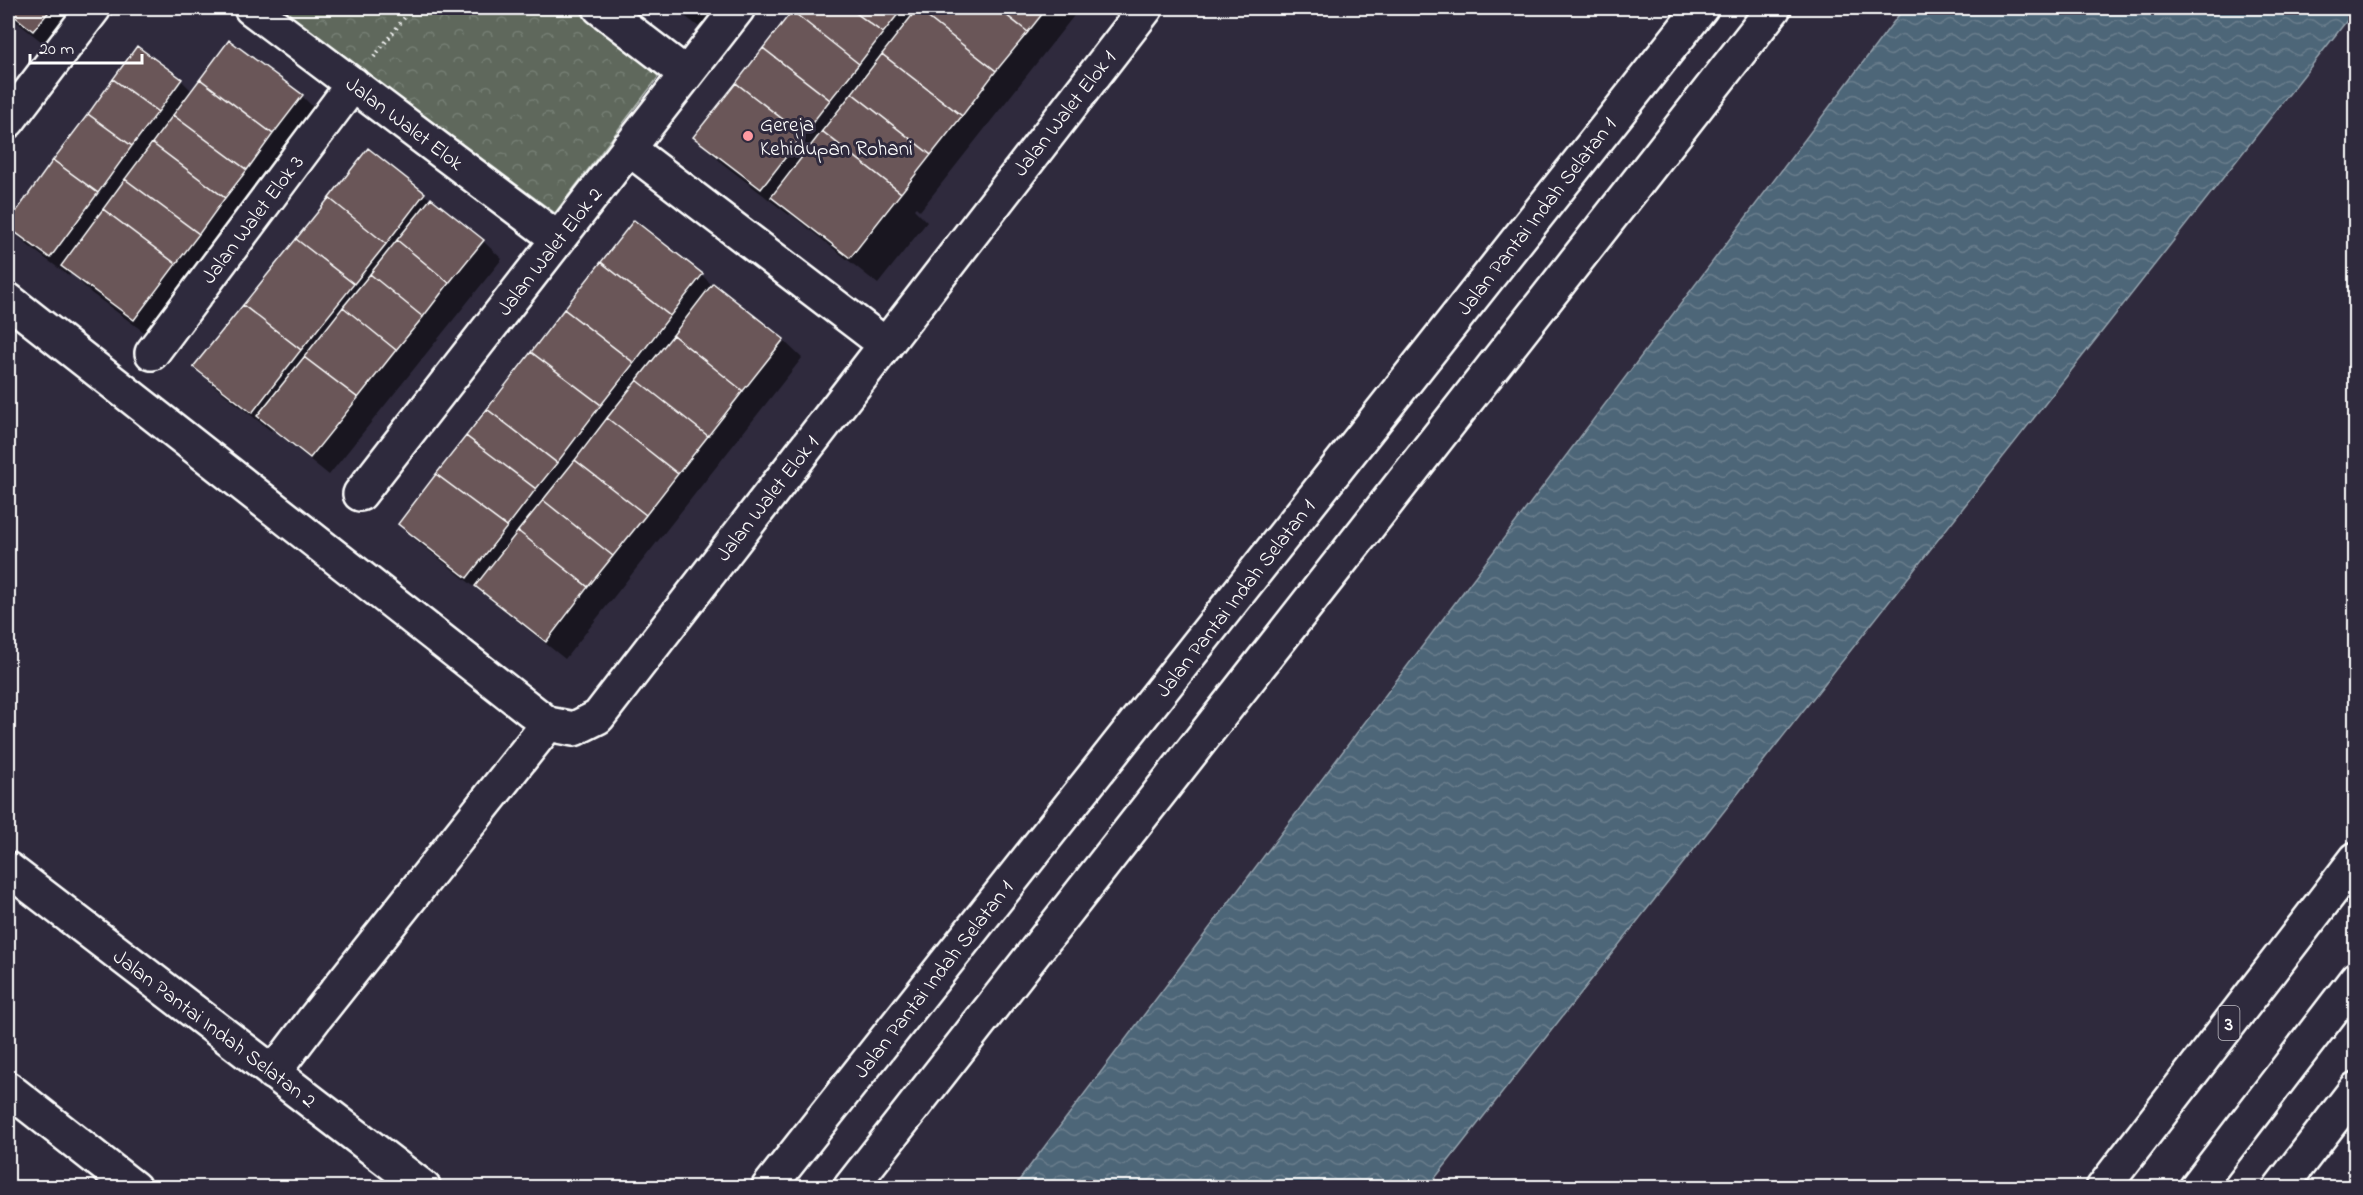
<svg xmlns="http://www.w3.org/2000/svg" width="2363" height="1195" font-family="'Indie Flower',sans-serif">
  <defs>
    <pattern id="park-crowns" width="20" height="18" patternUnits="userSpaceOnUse" patternTransform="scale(1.5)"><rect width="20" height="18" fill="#5e685c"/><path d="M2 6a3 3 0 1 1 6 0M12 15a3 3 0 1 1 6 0" fill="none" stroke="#767f74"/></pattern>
    <pattern id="water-waves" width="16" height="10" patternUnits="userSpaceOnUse" patternTransform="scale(1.5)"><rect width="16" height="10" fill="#4e6678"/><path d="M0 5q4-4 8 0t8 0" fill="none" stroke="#697d8c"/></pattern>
  </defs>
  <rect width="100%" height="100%" fill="#2f2a3d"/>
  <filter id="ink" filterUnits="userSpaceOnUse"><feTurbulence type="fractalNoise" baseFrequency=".0167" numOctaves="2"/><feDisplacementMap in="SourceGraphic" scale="12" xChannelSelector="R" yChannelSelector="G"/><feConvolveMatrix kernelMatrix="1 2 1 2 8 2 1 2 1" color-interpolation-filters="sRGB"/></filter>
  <g filter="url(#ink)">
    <!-- park -->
    <path fill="url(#park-crowns)" stroke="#aeb4ae" stroke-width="1.5" d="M279 8H574L660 75 555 213Z"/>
    <!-- water -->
    <path fill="url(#water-waves)" stroke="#95a3ae" stroke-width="1.5" d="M1904 8 2356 9 1428 1187H1014Z"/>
    <!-- shadow -->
    <path fill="#0007" d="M8 8H101L61 57 8 15Z
      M674 8H740L715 39Z
      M797 8H1080L920 211 916 207 914 209 927 222 878 284 790 214 789 215 723 164 695 137Z
      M138 48 181 80 192 91 302 96 320 114 163 346 91 293 71 273 69 276 26 244 8 226Z
      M368 150 483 241 502 259 329 475 272 429 271 431 214 386 195 367Z
      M702 275 713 286 783 340 802 358 565 659 418 542 400 524Z"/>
    <!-- building -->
    <path fill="#6a5658" stroke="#fff" stroke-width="1.5" d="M8 8H52L33 31 8 11Z
      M795 8H849L883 33 859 64 792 11Z
      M849 8H903L883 33Z
      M918 8H997L1028 32 996 71 917 9Z
      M997 8H1047L1028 32Z
      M917 9 996 71 962 116 882 54Z
      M792 11 859 64 830 100 763 48Z
      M229 40 303 95 273 134 200 79Z
      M137 46 182 79 158 112 113 79Z
      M763 48 830 100 803 135 736 83Z
      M882 54 962 116 931 155 852 93Z
      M113 79 158 112 132 146 88 114Z
      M200 79 273 134 247 170 173 115Z
      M736 83 803 135 761 189 693 137Z
      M852 93 931 155 901 193 822 131Z
      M88 114 132 146 98 193 53 160Z
      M173 115 247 170 225 198 152 143Z
      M822 131 901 193 850 258 771 197Z
      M152 143 225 198 199 234 125 179Z
      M368 148 425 193 386 244 329 198Z
      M53 160 98 193 50 258 8 227V223Z
      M125 179 199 234 176 264 103 209Z
      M329 198 386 244 354 284 296 239Z
      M431 198 484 240 449 283 397 240Z
      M103 209 176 264 134 320 61 266Z
      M634 220 703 274 670 316 601 262Z
      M296 239 354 284 301 350 243 305Z
      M397 240 449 283 423 317 370 274Z
      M601 262 670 316 634 363 564 309Z
      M370 274 423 317 396 350 343 307Z
      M713 283 784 339 743 391 673 335Z
      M243 305 301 350 252 413 193 367Z
      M343 307 396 350 358 398 304 357Z
      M564 309 634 363 601 405 531 352Z
      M673 335 743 391 708 436 637 380Z
      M531 352 601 405 557 463 487 409Z
      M304 357 358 398 310 458 257 416Z
      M637 380 708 436 678 474 607 418Z
      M487 409 557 463 536 489 466 436Z
      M607 418 678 474 646 515 575 460Z
      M466 436 536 489 507 527 436 474Z
      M575 460 646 515 613 556 543 500Z
      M436 474 507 527 467 578 398 524Z
      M543 500 613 556 588 587 518 531Z
      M518 531 588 587 546 642 475 586Z"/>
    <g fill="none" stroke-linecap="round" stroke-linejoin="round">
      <!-- minor casing -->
      <g stroke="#fff" stroke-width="38">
        <path id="minor" d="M251 8 558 239
          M600 8 686 74
          M8 121 94 8
          M628 148 886 345
          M8 300 548 724 574 729 598 717 1146 8
          M152 353 353 84
          M360 494 738 8
          M8 869 424 1188
          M273 1073 315 1018 548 724
          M8 1089 134 1188
          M768 1188 1701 8
          M850 1188 1774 8"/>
      </g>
      <!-- highway casing -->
      <g stroke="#fff" stroke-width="38">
        <path id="highway" d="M2103 1188 2356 859
          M2196 1188 2356 979
          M2280 1188 2356 1089"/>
      </g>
      <!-- path -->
      <path stroke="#fff" stroke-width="4" stroke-dasharray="1.5 4.5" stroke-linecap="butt" d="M374 57 412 8"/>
      <!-- minor -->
      <use href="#minor" stroke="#2f2a3d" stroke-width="33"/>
      <!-- highway -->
      <use href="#highway" stroke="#2f2a3d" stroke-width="33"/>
    </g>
  </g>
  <!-- markers -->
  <circle fill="#ff9aa2" stroke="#2f2a3d" stroke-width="2" cx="748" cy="136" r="6"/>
  <g text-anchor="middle" stroke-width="6" stroke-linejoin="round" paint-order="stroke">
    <!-- shield labels -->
    <rect fill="#2f2a3d" stroke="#c1bfc5" stroke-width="1.5" x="2218.5" y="1006" width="21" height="34" rx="4.5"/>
    <g font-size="20" font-weight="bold" fill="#fff">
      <text x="2229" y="1030">3</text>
    </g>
    <!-- street labels -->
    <g font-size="21" fill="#fff" stroke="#2f2a3d">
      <text transform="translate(1064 113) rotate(-52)" y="7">Jalan Walet Elok 1</text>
      <text transform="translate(405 123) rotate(37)" y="7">Jalan Walet Elok</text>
      <text transform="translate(1536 216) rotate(-52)" y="7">Jalan Pantai Indah Selatan 1</text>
      <text transform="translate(252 219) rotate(-53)" y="7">Jalan Walet Elok 3</text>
      <text transform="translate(549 251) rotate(-52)" y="7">Jalan Walet Elok 2</text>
      <text transform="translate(767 498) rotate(-52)" y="7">Jalan Walet Elok 1</text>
      <text transform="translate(1235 598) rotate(-52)" y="7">Jalan Pantai Indah Selatan 1</text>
      <text transform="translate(933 979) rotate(-52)" y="7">Jalan Pantai Indah Selatan 1</text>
      <text transform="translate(215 1028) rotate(37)" y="7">Jalan Pantai Indah Selatan 2</text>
    </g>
    <!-- poi labels -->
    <g font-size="21" fill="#fff" stroke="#2f2a3d" text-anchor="start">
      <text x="760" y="131">Gereja<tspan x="760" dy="24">Kehidupan Rohani</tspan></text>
    </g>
  </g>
  <!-- margin -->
  <rect width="2363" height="1195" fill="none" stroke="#2f2a3d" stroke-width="30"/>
  <rect x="15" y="15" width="2333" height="1165" fill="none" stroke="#fff" stroke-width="2" filter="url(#ink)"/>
  <!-- scale -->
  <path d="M30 54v9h112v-9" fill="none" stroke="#ffffff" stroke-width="3"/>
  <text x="39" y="54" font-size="18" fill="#ffffff" stroke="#2f2a3d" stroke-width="4.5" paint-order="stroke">20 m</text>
</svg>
